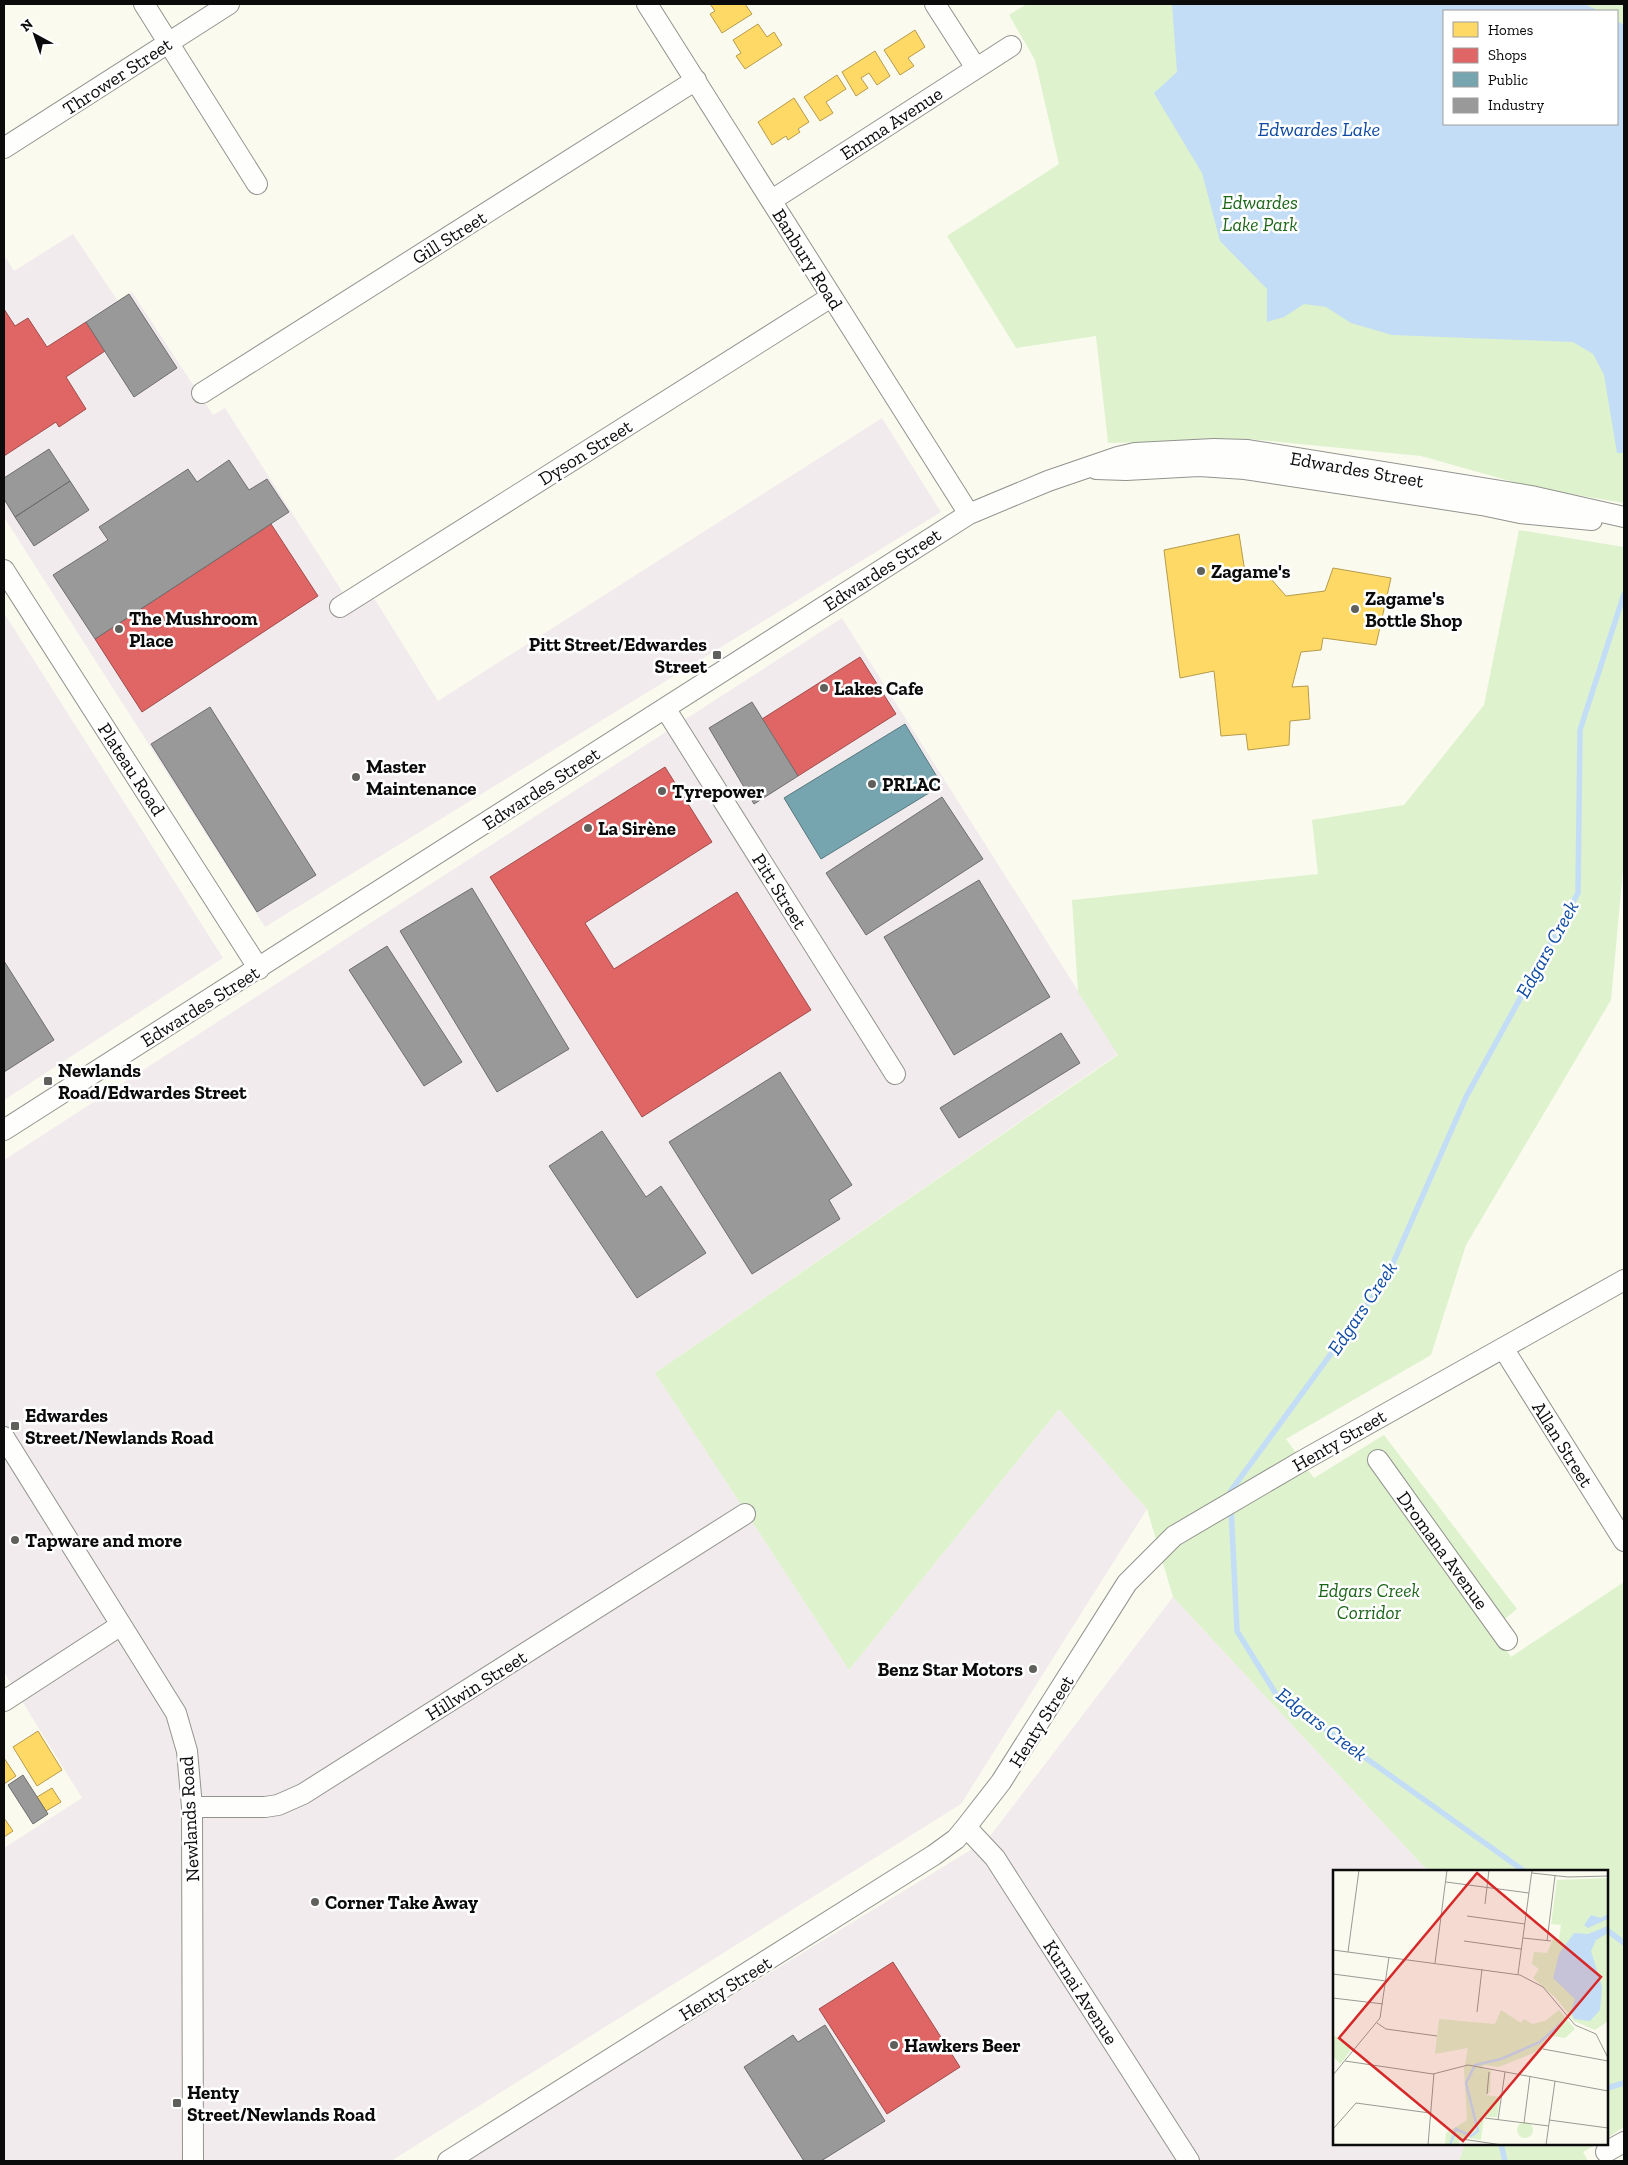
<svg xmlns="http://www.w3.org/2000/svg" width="1628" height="2165" font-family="'Zilla Slab',serif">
  <rect width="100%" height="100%" fill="#fafaef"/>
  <!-- industrial -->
  <path fill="#f2ebed" d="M73 234 118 301 132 292 213 415 225 408 354 610 374 598 438 701 882 418 941 512 265 927 4 517V255L14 271Z
    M4 613 223 958 4 1100Z
    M842 618 1118 1054 655 1373 849 1670 1059 1409 1147 1509 961 1804 391 2161H4V1848L82 1798 4 1672V1160Z
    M1173 1597 1428 1871H1334V2144H1465L1459 2161H463L987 1840Z"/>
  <!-- green -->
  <path fill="#def2cd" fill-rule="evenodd" d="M1027 4H1624V503L1531 487 1421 456 1250 439 1108 443 1096 336 1016 348 947 236 1059 164 1035 60 1009 15ZM1444 11H1617V124H1444Z
    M1519 530 1624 547V859L1611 1000 1466 1245 1431 1355 1286 1439 1314 1478 1384 1435 1517 1609 1493 1629 1511 1657 1624 1582V2127L1607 2138V1871H1428L1173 1597 1147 1509 1059 1409 849 1670 655 1373 1118 1055 1078 992 1072 900 1318 874 1312 820 1404 805 1484 705Z
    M1465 2144H1597L1583 2152 1588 2161H1459Z"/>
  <!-- water -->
  <path fill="#c3ddf6" d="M1172 4H1584L1600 11H1444V124H1617V21L1624 25V453H1617L1604 375 1593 354 1573 342 1392 335 1351 323 1326 307 1304 304 1284 317 1267 322V289L1220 241 1202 173 1154 93 1177 72Z"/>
  <!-- homes -->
  <path fill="#ffd966" stroke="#b69b4b" d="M710 4H745L752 14 722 33 710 14 715 11Z
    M758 24 767 37 774 32 782 45 745 69 736 56 741 53 733 40Z
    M915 30 925 47 908 58 914 66 900 75 884 50Z
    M875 51 890 76 877 85 869 73 861 78 868 88 856 96 842 72Z
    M837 75 846 89 826 102 833 113 820 121 804 97Z
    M794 98 809 122 798 129 800 132 788 140 786 136 772 145 758 122Z
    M1239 534 1245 572 1264 571 1286 596 1325 591 1333 568 1391 578 1376 645 1323 638 1321 650 1301 652 1292 687 1308 686 1310 719 1290 721 1289 745 1248 750 1246 734 1221 736 1214 671 1180 678 1164 550Z
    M38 1731 62 1770 37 1786 13 1747Z
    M4 1758 16 1776 4 1784Z
    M52 1788 61 1802 46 1811 37 1797Z
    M4 1818 13 1831 4 1837Z"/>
  <!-- shops -->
  <path fill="#e06666" stroke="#a04b4b" d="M4 309 15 326 28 318 47 347 86 322 105 351 66 377 86 409 59 427 56 422 4 456Z
    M271 524 318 596 142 712 95 639Z
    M860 657 896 714 798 776 762 719Z
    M665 767 712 842 585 923 614 969 737 892 811 1010 642 1117 490 877Z
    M893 1962 960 2067 887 2114 819 2009Z"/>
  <!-- public -->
  <path fill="#76a5af" stroke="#56777e" d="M905 724 942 785 821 859 784 798Z"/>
  <!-- industry -->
  <path fill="#999" stroke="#6e6e6e" d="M129 294 177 368 134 397 86 322Z
    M49 449 70 481 15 517 4 499V478Z
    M229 460 249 490 267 479 289 512 95 639 53 575 108 540 99 527 188 469 197 482Z
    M70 481 89 510 34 546 15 517Z
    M752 702 798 776 754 804 709 728Z
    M210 707 316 875 257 912 151 744Z
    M942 797 983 859 866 935 826 873Z
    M979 880 1050 997 954 1055 884 937Z
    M472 888 569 1049 497 1092 400 931Z
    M387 946 462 1062 424 1086 349 970Z
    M4 961 54 1040 4 1072Z
    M1061 1033 1080 1063 959 1138 940 1108Z
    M780 1072 852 1185 829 1200 840 1219 752 1274 669 1142Z
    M602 1131 646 1197 661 1186 706 1253 637 1298 549 1166Z
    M23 1775 48 1814 33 1824 8 1785Z
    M825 2025 885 2121 821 2161H804L744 2067 793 2035 798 2042Z"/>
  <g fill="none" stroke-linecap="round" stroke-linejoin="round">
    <!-- stream -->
    <path stroke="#c3ddf6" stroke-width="5.5" d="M1230 1497V1492L1387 1277 1466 1097 1578 893 1580 730 1624 594
      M1231 1507 1237 1631 1276 1694 1524 1871
      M1607 1930 1624 1943
      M1607 2088 1624 2083
      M1501 2144 1505 2161"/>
    <!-- minor casing -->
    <g stroke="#93938e" stroke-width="22">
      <path id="minor" d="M144 4 257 184
        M647 4 969 514
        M935 4 976 68
        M4 148 229 4
        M772 200 1011 46
        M202 393 696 80
        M1096 469 1126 470 1199 466 1245 469 1482 505 1520 513 1592 520
        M4 570 259 969
        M340 607 831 297
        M665 708 895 1074
        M4 1130 969 514 1048 481 1118 457 1135 453 1214 449 1248 450 1531 496 1624 517
        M1503 1348 1624 1541
        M4 1437 176 1713 187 1751 192 1807 193 2161
        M1378 1460 1507 1640
        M4 1701 121 1625
        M192 1807H265L278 1805 303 1794 745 1514
        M966 1827 995 1858 1189 2161
        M1606 2152 1624 2142
        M448 2161 934 1855 956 1839 966 1827 1001 1782 1127 1583 1174 1536 1302 1461 1624 1280"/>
    </g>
    <!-- minor -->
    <use href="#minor" stroke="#fefefd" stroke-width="20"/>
  </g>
  <!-- markers -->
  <g fill="#5f5f5b" stroke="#fff" stroke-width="2">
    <circle cx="1201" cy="571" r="5"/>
    <circle cx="1355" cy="609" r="5"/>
    <circle cx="119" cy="629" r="5"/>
    <rect x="712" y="650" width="10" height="10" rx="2.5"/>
    <circle cx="824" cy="688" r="5"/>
    <circle cx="356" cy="777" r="5"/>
    <circle cx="872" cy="784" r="5"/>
    <circle cx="662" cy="791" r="5"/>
    <circle cx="588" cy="828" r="5"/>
    <rect x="43" y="1076" width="10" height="10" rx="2.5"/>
    <rect x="10" y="1421" width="10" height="10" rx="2.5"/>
    <circle cx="15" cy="1540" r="5"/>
    <circle cx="1033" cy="1669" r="5"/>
    <circle cx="315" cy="1902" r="5"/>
    <circle cx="894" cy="2045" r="5"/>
    <rect x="172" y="2098" width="10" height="10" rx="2.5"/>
  </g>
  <g text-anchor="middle" stroke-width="5" stroke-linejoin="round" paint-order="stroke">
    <!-- street labels -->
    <g font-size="19" fill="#0b0b0b" stroke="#fff">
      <text transform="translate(117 76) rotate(-33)" y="7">Thrower Street</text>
      <text transform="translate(891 123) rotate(-33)" y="7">Emma Avenue</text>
      <text transform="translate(449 237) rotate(-32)" y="7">Gill Street</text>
      <text transform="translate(808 259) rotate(58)" y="7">Banbury Road</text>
      <text transform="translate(585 452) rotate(-32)" y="7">Dyson Street</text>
      <text transform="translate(1357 469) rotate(10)" y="7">Edwardes Street</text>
      <text transform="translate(882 569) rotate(-33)" y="7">Edwardes Street</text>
      <text transform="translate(132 769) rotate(57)" y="7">Plateau Road</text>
      <text transform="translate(541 788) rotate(-33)" y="7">Edwardes Street</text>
      <text transform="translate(780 891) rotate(58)" y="7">Pitt Street</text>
      <text transform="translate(200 1006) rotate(-32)" y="7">Edwardes Street</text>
      <text transform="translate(1339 1440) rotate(-30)" y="7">Henty Street</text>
      <text transform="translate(1563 1444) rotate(58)" y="7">Allan Street</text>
      <text transform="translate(1443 1550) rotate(54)" y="7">Dromana Avenue</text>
      <text transform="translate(476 1685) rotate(-32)" y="7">Hillwin Street</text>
      <text transform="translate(1041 1721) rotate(-58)" y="7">Henty Street</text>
      <text transform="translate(189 1819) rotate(-93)" y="7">Newlands Road</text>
      <text transform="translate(725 1988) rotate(-32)" y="7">Henty Street</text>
      <text transform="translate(1081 1992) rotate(57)" y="7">Kurnai Avenue</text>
    </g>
    <!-- park labels -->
    <g font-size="19" font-style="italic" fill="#1d6619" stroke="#fff">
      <text x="1260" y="209">Edwardes<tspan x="1260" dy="22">Lake Park</tspan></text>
      <text x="1369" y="1597">Edgars Creek<tspan x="1369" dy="22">Corridor</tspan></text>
    </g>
    <!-- poi labels -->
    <g font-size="19" font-weight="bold" fill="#0b0b0b" stroke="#fff" text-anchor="start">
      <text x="1211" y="578">Zagame's</text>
      <text x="1365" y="605">Zagame's<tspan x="1365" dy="22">Bottle Shop</tspan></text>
      <text x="129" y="625">The Mushroom<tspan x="129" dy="22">Place</tspan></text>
      <text x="707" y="651" text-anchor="end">Pitt Street/Edwardes<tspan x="707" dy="22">Street</tspan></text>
      <text x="834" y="695">Lakes Cafe</text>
      <text x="366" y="773">Master<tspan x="366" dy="22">Maintenance</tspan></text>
      <text x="882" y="791">PRLAC</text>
      <text x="672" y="798">Tyrepower</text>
      <text x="598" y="835">La Sirène</text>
      <text x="58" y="1077">Newlands<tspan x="58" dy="22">Road/Edwardes Street</tspan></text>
      <text x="25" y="1422">Edwardes<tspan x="25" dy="22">Street/Newlands Road</tspan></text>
      <text x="25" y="1547">Tapware and more</text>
      <text x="1023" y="1676" text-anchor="end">Benz Star Motors</text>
      <text x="325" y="1909">Corner Take Away</text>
      <text x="904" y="2052">Hawkers Beer</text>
      <text x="187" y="2099">Henty<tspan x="187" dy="22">Street/Newlands Road</tspan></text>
    </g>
    <!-- water labels -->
    <g font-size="20" font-style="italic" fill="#0f4ba3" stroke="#fff">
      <text x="1319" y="136">Edwardes Lake</text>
      <text transform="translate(1547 949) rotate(-61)" y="7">Edgars Creek</text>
      <text transform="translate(1362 1308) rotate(-56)" y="7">Edgars Creek</text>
      <text transform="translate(1322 1724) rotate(37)" y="7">Edgars Creek</text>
    </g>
  </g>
  <!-- overview -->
  <g transform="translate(1333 1870)">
    <rect width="275" height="275" fill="#fafaef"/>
    <path d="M275 8V151L262 160 241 151 223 128 200 108 206 99 199 94 201 82 214 83 220 69H226L228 55 218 54 224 10ZM168 140 188 153 191 149 199 154 212 151 226 140 242 159 232 168 219 166 203 182 166 197 150 195V199L158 200 157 222 153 225 167 227 164 247H151L148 270 127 267 126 275H112L113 263 134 250 131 199 135 178 102 184 106 149 162 154ZM0 164 18 179 8 194 0 187ZM184 260a8 8 0 1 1 16 0a8 8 0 1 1-16 0Z" fill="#def2cd"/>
    <path d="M275 44V49L255 58 251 55 258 45 268 48ZM275 56V63L263 70 258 81 269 117 267 140 257 151 241 149 238 141 242 129 220 108 226 84 241 63 255 64Z" fill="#c3ddf6"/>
    <path fill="none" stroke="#c3ddf6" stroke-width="2.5" d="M117 275 123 259 138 266 145 261 133 213 142 195 168 189 207 172 231 151"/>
    <path fill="none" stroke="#9a9a94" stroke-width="1" d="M199 3 235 7 275 6M113 12 196 23M152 34 156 0M134 46 192 54M190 68 218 71M131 71 188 79M214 71 222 6M0 80 187 105 210 117 242 155 263 164M15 82 26 0M102 93 114 0M0 104 53 111M185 104 199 0M0 128 50 134M144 142 149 99M44 153 53 159 104 166M263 164 275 188M210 179 275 191M12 191 100 204 135 195 275 221M0 205 47 148 56 87M154 224 156 202M152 248 216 256M165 250 172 202M216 250 275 258M191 253 197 206M1 258 23 233 97 243M129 269 169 275M95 275 101 203M213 275 222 211"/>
    <path fill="#d62828" fill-opacity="0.15" stroke="#d62828" stroke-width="2.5" d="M144 3 268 107 130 271 6 168Z"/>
    <rect width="275" height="275" fill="none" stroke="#0b0b0b" stroke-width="2.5"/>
  </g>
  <!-- border -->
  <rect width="1628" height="2165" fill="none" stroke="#0b0b0b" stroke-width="10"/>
  <!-- legend -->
  <rect x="1443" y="10" width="175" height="115" fill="#ffffff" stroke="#9d9d9d"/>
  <rect x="1453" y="22" width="25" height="15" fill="#ffd966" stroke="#9d9d9d"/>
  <text x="1488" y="35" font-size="15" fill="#0b0b0b">Homes</text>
  <rect x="1453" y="48" width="25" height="15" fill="#e06666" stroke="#9d9d9d"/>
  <text x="1488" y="60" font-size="15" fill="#0b0b0b">Shops</text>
  <rect x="1453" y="72" width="25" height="15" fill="#76a5af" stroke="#9d9d9d"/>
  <text x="1488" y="85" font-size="15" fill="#0b0b0b">Public</text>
  <rect x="1453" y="98" width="25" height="15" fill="#999999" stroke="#9d9d9d"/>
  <text x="1488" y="110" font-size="15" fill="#0b0b0b">Industry</text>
  <!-- north arrow -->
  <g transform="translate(35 35) rotate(320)" stroke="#ffffff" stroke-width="4" paint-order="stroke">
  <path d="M0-4L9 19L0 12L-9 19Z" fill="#0b0b0b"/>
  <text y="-8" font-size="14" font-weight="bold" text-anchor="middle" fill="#0b0b0b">N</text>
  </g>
</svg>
